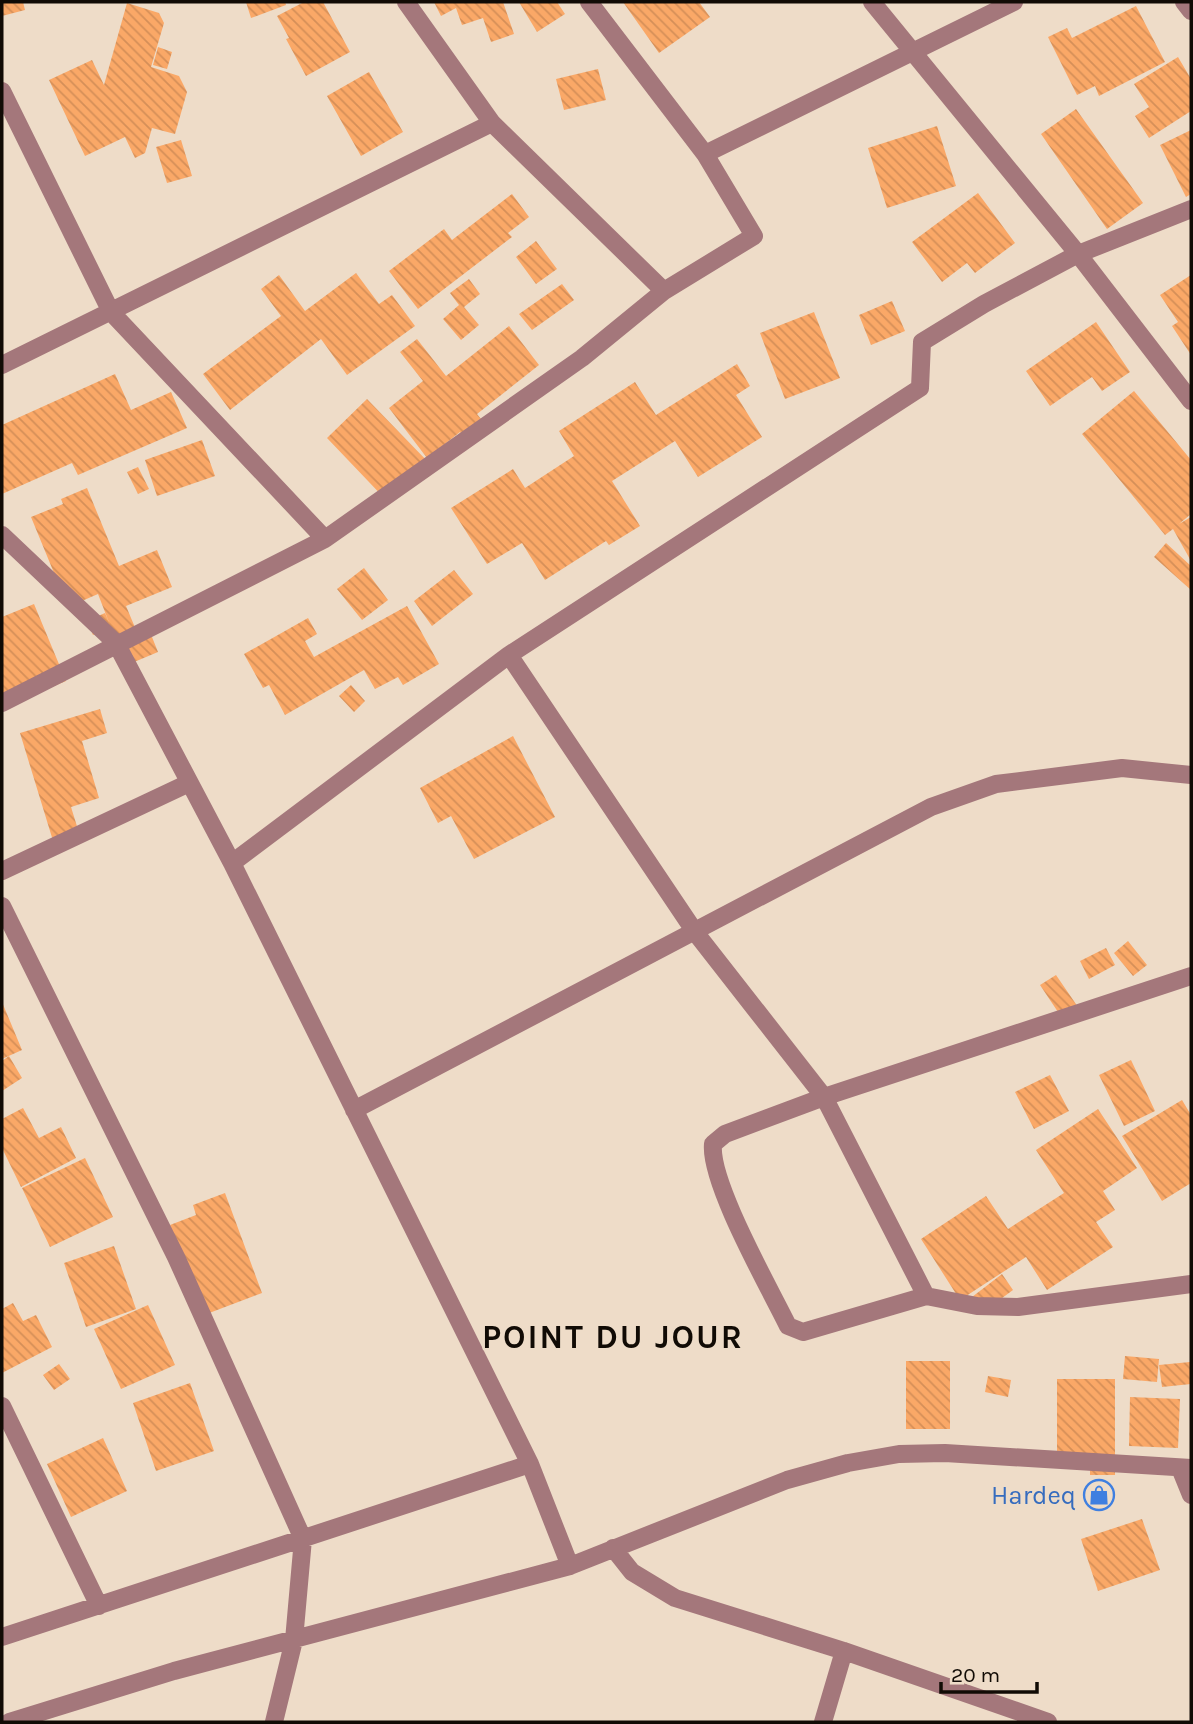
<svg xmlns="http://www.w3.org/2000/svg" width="1193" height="1724" font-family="Karla,sans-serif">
  <defs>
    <pattern id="building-back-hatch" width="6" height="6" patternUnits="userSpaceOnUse" patternTransform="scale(1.75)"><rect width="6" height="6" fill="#faa867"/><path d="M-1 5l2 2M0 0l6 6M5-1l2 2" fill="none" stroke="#d58f58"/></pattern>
  </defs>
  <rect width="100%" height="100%" fill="#eedcc8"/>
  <!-- building -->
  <path fill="url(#building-back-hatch)" d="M2 2H23L25 10 2 16Z
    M246 2H285L286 5 251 18Z
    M304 2H323L350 52 306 76 286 39 289 38 277 16Z
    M434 2H503L514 34 491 42 483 18 462 25 456 8 441 16Z
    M519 2H557L565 14 537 32Z
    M623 2H699L710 17 659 53Z
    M127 3 159 13 164 23 151 67 179 76 187 92 175 134 152 128 145 153 135 158 125 137 85 156 49 80 92 60 104 85Z
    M1136 6 1165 62 1099 96 1095 86 1077 95 1048 37 1067 28 1072 38Z
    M158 47 172 52 167 69 153 65Z
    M1178 57 1191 79V111L1149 138 1135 116 1149 107 1134 84Z
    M598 69 606 100 564 110 556 79Z
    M369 72 403 132 361 156 327 96Z
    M1076 109 1143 203 1107 229 1041 134Z
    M937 126 956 186 887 208 868 148Z
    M1191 130V194L1186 197 1160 145Z
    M181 140 192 176 167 183 156 147Z
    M978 193 1015 243 975 273 967 263 942 282 912 242Z
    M512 194 529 217 508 233 512 237 418 309 389 271 444 229 452 240Z
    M536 241 557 269 536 284 516 257Z
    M356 273 379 304 392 295 415 326 347 375 321 339 230 410 203 374 281 316 261 289 279 275 305 311Z
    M1191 275V355L1172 326 1178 322 1160 295Z
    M469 279 480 294 464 307 479 325 461 340 443 319 459 305 450 293Z
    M562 284 574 300 532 330 519 314Z
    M892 301 905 331 871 345 859 315Z
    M814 312 840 378 785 399 760 333Z
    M1096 322 1130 372 1102 391 1092 377 1050 406 1026 371Z
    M509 326 539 365 477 414 489 429 469 445 460 432 427 458 389 408 423 381 400 352 417 339 446 376Z
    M737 364 750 386 736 395 762 437 698 477 675 441 612 481 640 526 609 545 606 541 545 580 522 543 487 564 451 508 513 469 525 488 574 456 559 431 635 382 656 415Z
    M115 374 131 410 171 392 187 428 78 475 72 463 2 494V425Z
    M1134 391 1191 460V514L1179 524 1191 517V561L1173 529 1165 535 1082 434Z
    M367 399 430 464 389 503 327 438Z
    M202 440 215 476 157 496 145 460Z
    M138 467 149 489 138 494 127 472Z
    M87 488 119 566 157 550 172 587 126 606 139 637 150 632 158 652 127 665 111 627 93 635 87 621 105 613 110 625 98 594 68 607 31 517 63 504 61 499Z
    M1166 543 1191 566V590L1154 557Z
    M364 568 388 600 362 620 337 589Z
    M454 570 473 594 432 626 414 601Z
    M34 604 66 681 2 708V617Z
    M407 606 439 664 403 685 398 677 375 689 364 670 285 715 269 685 263 688 244 654 308 618 317 634 305 641 314 657Z
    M351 685 365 701 354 712 339 696Z
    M100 709 107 733 82 741 99 798 71 807 80 836 54 844 20 733Z
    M513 736 555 817 474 859 451 816 438 823 420 788Z
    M1128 941 1147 965 1133 976 1114 953Z
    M1106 948 1115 965 1089 979 1080 961Z
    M1056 975 1080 1010 1064 1021 1040 985Z
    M2 1002 22 1050 2 1059Z
    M9 1056 22 1078 2 1091V1061Z
    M1131 1060 1155 1111 1124 1126 1099 1075Z
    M1050 1075 1069 1111 1034 1129 1015 1092Z
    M1182 1100 1191 1115V1183L1162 1201 1122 1136Z
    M23 1108 39 1138 61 1127 76 1158 21 1187 2 1148V1119Z
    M1098 1109 1137 1168 1103 1191 1115 1210 1096 1222 1113 1247 1047 1290 1026 1257 960 1300 921 1239 986 1196 1008 1229 1064 1193 1036 1150Z
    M85 1158 113 1217 50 1247 22 1188Z
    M225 1193 262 1293 204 1315 170 1225 196 1215 193 1205Z
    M114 1246 136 1309 86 1327 64 1263Z
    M1002 1274 1013 1290 983 1312 972 1297Z
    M13 1303 23 1321 36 1315 52 1347 2 1373V1309Z
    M148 1305 175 1365 121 1389 94 1329Z
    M1125 1356 1159 1359 1157 1382 1123 1379Z
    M906 1361H950V1429H906Z
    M1190 1362 1191 1384 1162 1387 1159 1365Z
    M59 1364 70 1379 54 1390 43 1375Z
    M988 1376 1011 1380 1008 1397 985 1392Z
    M1057 1379H1115V1475H1090V1455H1057Z
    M190 1383 214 1451 156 1471 133 1403Z
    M1130 1397 1180 1399 1178 1448 1129 1446Z
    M103 1438 127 1491 71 1517 47 1464Z
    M1142 1519 1160 1570 1098 1591 1081 1539Z"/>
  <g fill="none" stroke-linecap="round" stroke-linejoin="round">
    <!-- minor -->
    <path stroke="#a4777b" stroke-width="18" d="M406 2 492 123 664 291
      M872 2 1078 254 1191 401
      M1184 2 1191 11
      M2 91 111 312 325 539
      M705 154 1014 2
      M2 365 492 123
      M2 535 116 643 232 863 530 1464 570 1566
      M509 655 695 932 824 1097 926 1296
      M2 703 325 539 582 358 664 291 754 236 705 154 589 2
      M232 863 509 655 920 388 922 342 984 304 1078 254 1191 209
      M2 871 189 783
      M2 906 176 1257 303 1539 294 1640 274 1722
      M1191 976 824 1097 725 1134 713 1144C709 1182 769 1287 788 1326L803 1332 926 1296 977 1306 1018 1307 1191 1284
      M354 1110 931 807 996 784 1122 768 1191 775
      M2 1406 99 1606
      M1180 1468 1191 1495
      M613 1548 632 1572 675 1598 844 1651 1048 1722
      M2 1637 530 1464
      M9 1722 174 1671 570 1566 787 1480 848 1463 899 1454 945 1453 1191 1468
      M823 1722 844 1651"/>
  </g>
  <!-- icons -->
  <defs>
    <g id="shop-ring" transform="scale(1.575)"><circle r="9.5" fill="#eedcc8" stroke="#3f7fe0" stroke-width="1.5"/><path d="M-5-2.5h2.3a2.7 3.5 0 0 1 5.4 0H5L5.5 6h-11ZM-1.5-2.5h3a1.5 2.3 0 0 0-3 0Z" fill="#3f7fe0"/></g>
  </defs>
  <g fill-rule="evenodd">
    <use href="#shop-ring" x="1099" y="1495"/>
  </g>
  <g text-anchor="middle" stroke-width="5" stroke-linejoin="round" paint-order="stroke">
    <!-- shop labels -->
    <g font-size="26" fill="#366cbe" stroke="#eedcc8" text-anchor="end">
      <text x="1076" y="1504">Hardeq</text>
    </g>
    <!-- district labels -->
    <g font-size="33" font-weight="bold" letter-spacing="2" fill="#110b05" stroke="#eedcc8">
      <text x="613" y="1348">POINT DU JOUR</text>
    </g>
  </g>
  <!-- border -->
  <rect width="1193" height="1724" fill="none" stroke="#110b05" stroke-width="7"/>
  <!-- scale -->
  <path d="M941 1682v10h96v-10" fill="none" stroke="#110b05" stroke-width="3.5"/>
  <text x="951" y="1682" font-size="21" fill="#110b05" stroke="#eedcc8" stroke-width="5" paint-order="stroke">20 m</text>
</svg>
